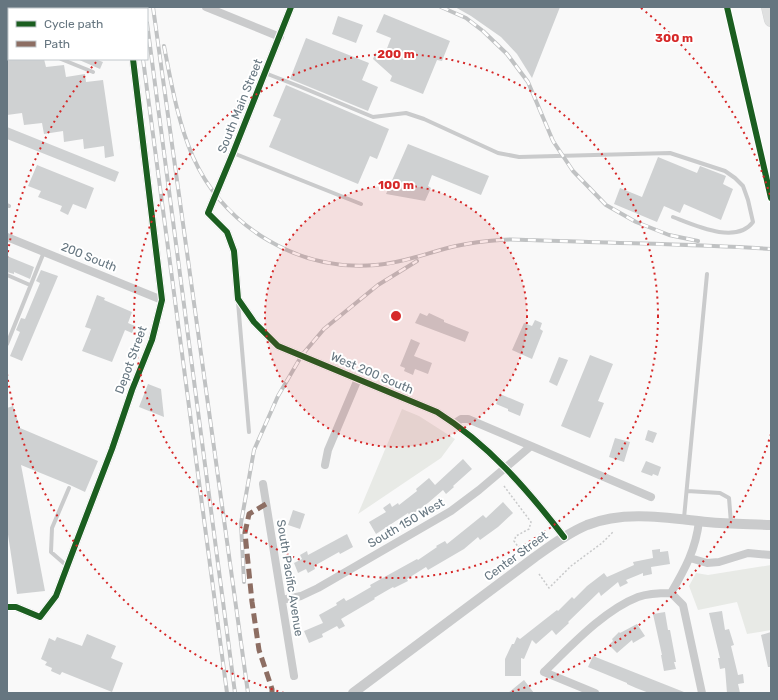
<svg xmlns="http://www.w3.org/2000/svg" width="778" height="700" font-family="Rubik,sans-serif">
  <rect width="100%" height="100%" fill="#f9f9f9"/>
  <!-- green -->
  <path fill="#e8eae6" d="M402 409 419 416 455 439 441 458 358 514Z
    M771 565V630L747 634 737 602 698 610 689 586 696 573 708 575Z"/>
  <!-- building -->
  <path fill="#cfd1d2" d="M455 7H560L532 78 517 54 501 37 471 16Z
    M384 14 450 41 442 61 437 60 423 94 390 81 392 76 373 59 376 52 384 56 391 38 376 32Z
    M338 16 363 25 356 43 332 34Z
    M306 38 369 63 362 80 378 87 368 111 290 79Z
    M7 59H44L46 67 64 65 66 77 85 74 86 82 103 80 114 156 105 158 104 146 84 149 83 139 64 142 63 131 44 134 42 123 24 125 22 113 7 115Z
    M77 59H95L103 62 100 69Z
    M286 85 389 129 377 159 370 156 358 184 269 147 281 119 273 116Z
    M7 127 119 172 115 182 7 139Z
    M408 144 489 176 481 195 432 175 428 186 431 188 425 201 386 194Z
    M658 157 697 173 700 166 726 176 723 184 733 189 721 220 684 204 680 213 664 206 657 222 614 204 620 188 642 197Z
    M37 165 94 188 86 209 73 204 68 215 60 211 62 206 38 197 41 191 28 186Z
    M7 256 34 267 30 279 14 272V274L7 272Z
    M41 270 58 276 22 361 10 356 20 332 16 330 21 318 25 319 40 283 36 281Z
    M97 295 105 298 104 300 132 312 128 323 135 326 132 333 125 330 112 362 82 351 91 329 85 327Z
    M420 313 427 316 429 313 444 320V322L469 332 465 342 415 323Z
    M535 320 542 323 540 329 543 331 532 359 512 350 524 323 532 326Z
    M411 339 420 343 414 356 432 363 428 374 415 369 413 375 404 371 405 368 400 366Z
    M590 355 613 364 598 401 604 403 590 438 561 426Z
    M559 357 568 360 557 386 549 382Z
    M148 384 161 389 164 417 139 407Z
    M500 394 524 404 520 416 508 411V409L496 404Z
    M13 406 20 428 98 461 85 492 70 485 21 465 45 591 17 594 7 528V408Z
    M648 430 657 433 653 443 645 440Z
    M615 438 630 442 624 462 609 457Z
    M463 459 472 469 453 486 454 487 446 494 443 490 428 503 410 516 408 513 376 534 369 522 386 512 383 508 390 503 392 507 398 503 399 505 417 491 416 489 429 478 435 485Z
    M646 461 661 467 658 476 653 474 652 476 641 472Z
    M503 502 513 513 498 527 480 540 478 537 464 549 428 570 426 567 407 579 408 581 394 588 393 587 374 598 375 599 341 619 345 626 339 629 337 626 322 634 323 637 309 643 304 631 323 623 319 615 337 605 336 603 344 598 346 601 352 598 371 587 370 585 417 559 418 560 437 547 436 546 445 541 447 544 483 515 486 518Z
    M293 510 305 514 300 529 288 525Z
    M347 534 353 547 340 554 339 552 314 566 315 569 308 573 306 569 298 573 294 563 302 559 300 555 307 551 308 555Z
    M660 549V552L668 551 670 564 651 567 652 574 643 576V573L626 580 628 583 620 587 618 582 601 596 599 592 568 622 569 623 556 635 552 630 536 644 532 640 524 659 521 658V676H505V659L512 644H514L517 637 520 639 557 610 558 611 572 597 574 599 587 586 604 573 607 577 634 565 633 562 653 558 652 550Z
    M722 611 725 630 729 629 734 645 731 646 738 675 743 674 744 683 738 684 740 693H727L725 668 720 669 718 658H720L709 613Z
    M665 612 668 630H670L676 662H674L676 669 664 671 661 655H662L653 614Z
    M637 624 645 636 633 643 632 640 617 653 609 645 613 641 612 639 619 632 620 633Z
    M771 632V667H768L761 635Z
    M87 634 116 646 111 658 123 663 112 692 62 672 60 675 51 671 52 668 45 665 47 662 41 659 49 638 55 641 57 637 82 646Z
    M593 656 684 692V693H649L636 688 627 684V683L588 667Z
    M524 680 534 693H508Z"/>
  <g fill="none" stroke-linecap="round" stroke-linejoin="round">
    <!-- primary casing -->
    <g stroke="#d4d5d6" stroke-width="14">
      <path id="primary" d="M768 7 771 20"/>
    </g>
    <!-- path -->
    <path stroke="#c8c9ca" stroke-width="1.5" stroke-dasharray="2 2" stroke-linecap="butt" d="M504 486 531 522 529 529 516 536 514 541 519 548
      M539 574 549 588 571 566 602 543 613 532"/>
    <!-- service -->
    <path stroke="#cacbcc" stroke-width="4" d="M7 30H9
      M61 59 93 72
      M265 73 301 87 373 117 406 113 424 119 498 153 519 157 670 153 725 171 735 178 743 186 748 200 753 222C736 245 694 225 673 217
      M233 153 361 204
      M7 205 9 206
      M7 275 30 285
      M238 302 249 432
      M7 344 44 252
      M687 491 720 493 729 498 731 523
      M684 518 707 274
      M67 566 51 552 52 528 69 488"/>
    <!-- minor -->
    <path stroke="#cacbcc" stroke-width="8" d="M126 7V9
      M206 7 280 37
      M291 7 233 153 208 213 227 232 234 251 238 299 254 322 278 346 437 412C488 444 527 489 564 537
      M7 237 162 300
      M455 423 461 419H468L651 497
      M325 465 328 450 358 379
      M263 484 294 676
      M690 558 707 563 719 562 748 553 771 555
      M671 593 683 605 702 693
      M671 593C685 569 696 549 699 521
      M282 600 301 596 318 588 451 511 479 490 531 446
      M7 607H16L40 617 56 596 76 543 112 449 132 390 152 340 162 300 133 59
      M595 693 544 672C570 647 604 610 638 597 649 593 660 593 671 593"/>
    <!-- tertiary -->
    <path stroke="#cacbcc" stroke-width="10" d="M353 693 535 557C552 545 568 533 587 525 625 510 668 518 707 522 729 524 750 524 771 525"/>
    <!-- primary -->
    <use href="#primary" stroke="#dfe0e0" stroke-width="13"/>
    <!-- rail casing -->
    <g stroke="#c0c2c3" stroke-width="4">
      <path id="rail" d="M136 7V9
        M145 7V9
        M153 7 248 693
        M441 7 466 18 483 31 507 54 528 82 553 141 573 171 606 205 636 222 669 235 698 241
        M147 23 235 693
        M164 46C171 82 178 123 193 157 225 228 300 272 376 265 404 263 429 252 456 246 470 243 485 241 500 240 510 239 520 240 530 240 549 241 569 241 589 242 650 244 710 245 771 249
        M143 59 227 693
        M244 582 241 523 254 450 278 396 302 355 324 329 378 285 417 261"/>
    </g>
    <!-- rail -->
    <use href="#rail" stroke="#fff" stroke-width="2.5" stroke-dasharray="8" stroke-linecap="butt"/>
    <!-- quiet -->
    <path stroke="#8d6e63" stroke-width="5" stroke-dasharray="10 5" stroke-linecap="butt" d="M266 504 249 514 245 533 252 602 259 650 272 689V693"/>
    <!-- cycleway casing -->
    <g stroke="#fff" stroke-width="8">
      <path id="cycleway" d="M291 7 233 153 208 213 227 232 234 251 238 299 254 322 278 346 437 412C488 444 527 489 564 537
        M727 7 771 198
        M7 607H16L40 617 56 596 76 543 112 449 132 390 152 340 162 300 133 59"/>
    </g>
    <!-- cycleway -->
    <use href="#cycleway" stroke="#1b5e20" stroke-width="6"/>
  </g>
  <!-- distance rings -->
  <circle cx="396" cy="316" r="131" fill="#d62828" fill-opacity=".12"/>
  <g fill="none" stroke="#d62828" stroke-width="2" stroke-dasharray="2 4">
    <circle cx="396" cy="316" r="131"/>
    <circle cx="396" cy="316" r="262"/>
    <path d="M771 434A393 393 0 0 1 508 693M284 693A393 393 0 0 1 7 374M7 258A393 393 0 0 1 97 61M641 8A393 393 0 0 1 771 198"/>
  </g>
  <g text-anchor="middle" stroke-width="4" stroke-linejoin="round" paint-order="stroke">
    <!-- street labels -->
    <g font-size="12" fill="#667680" stroke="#fff">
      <text transform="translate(240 106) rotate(-68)" y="4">South Main Street</text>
      <text transform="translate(89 257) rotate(22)" y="4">200 South</text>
      <text transform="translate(131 360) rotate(-70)" y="4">Depot Street</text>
      <text transform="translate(372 373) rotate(23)" y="4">West 200 South</text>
      <text transform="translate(406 523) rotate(-30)" y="4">South 150 West</text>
      <text transform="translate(516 556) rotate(-36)" y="4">Center Street</text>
      <text transform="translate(290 578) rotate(81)" y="4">South Pacific Avenue</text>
    </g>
  </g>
  <circle cx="396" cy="316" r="6" fill="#d62828" stroke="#fff" stroke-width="2"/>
  <g font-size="12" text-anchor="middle" font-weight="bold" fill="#d62828" stroke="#fff" stroke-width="4" stroke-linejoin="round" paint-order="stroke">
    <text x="674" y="42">300 m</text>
    <text x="396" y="58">200 m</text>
    <text x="396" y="189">100 m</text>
  </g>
  <!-- border -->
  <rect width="778" height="700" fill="none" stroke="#667680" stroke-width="16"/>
  <!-- legend -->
  <rect x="8" y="8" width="140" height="52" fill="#ffffff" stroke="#c2c8cc"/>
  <rect x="16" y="21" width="20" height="6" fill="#1b5e20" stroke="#c2c8cc"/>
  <text x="44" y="28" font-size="12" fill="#667680">Cycle path</text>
  <rect x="16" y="41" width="20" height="6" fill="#8d6e63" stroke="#c2c8cc"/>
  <text x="44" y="48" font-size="12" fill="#667680">Path</text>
</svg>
